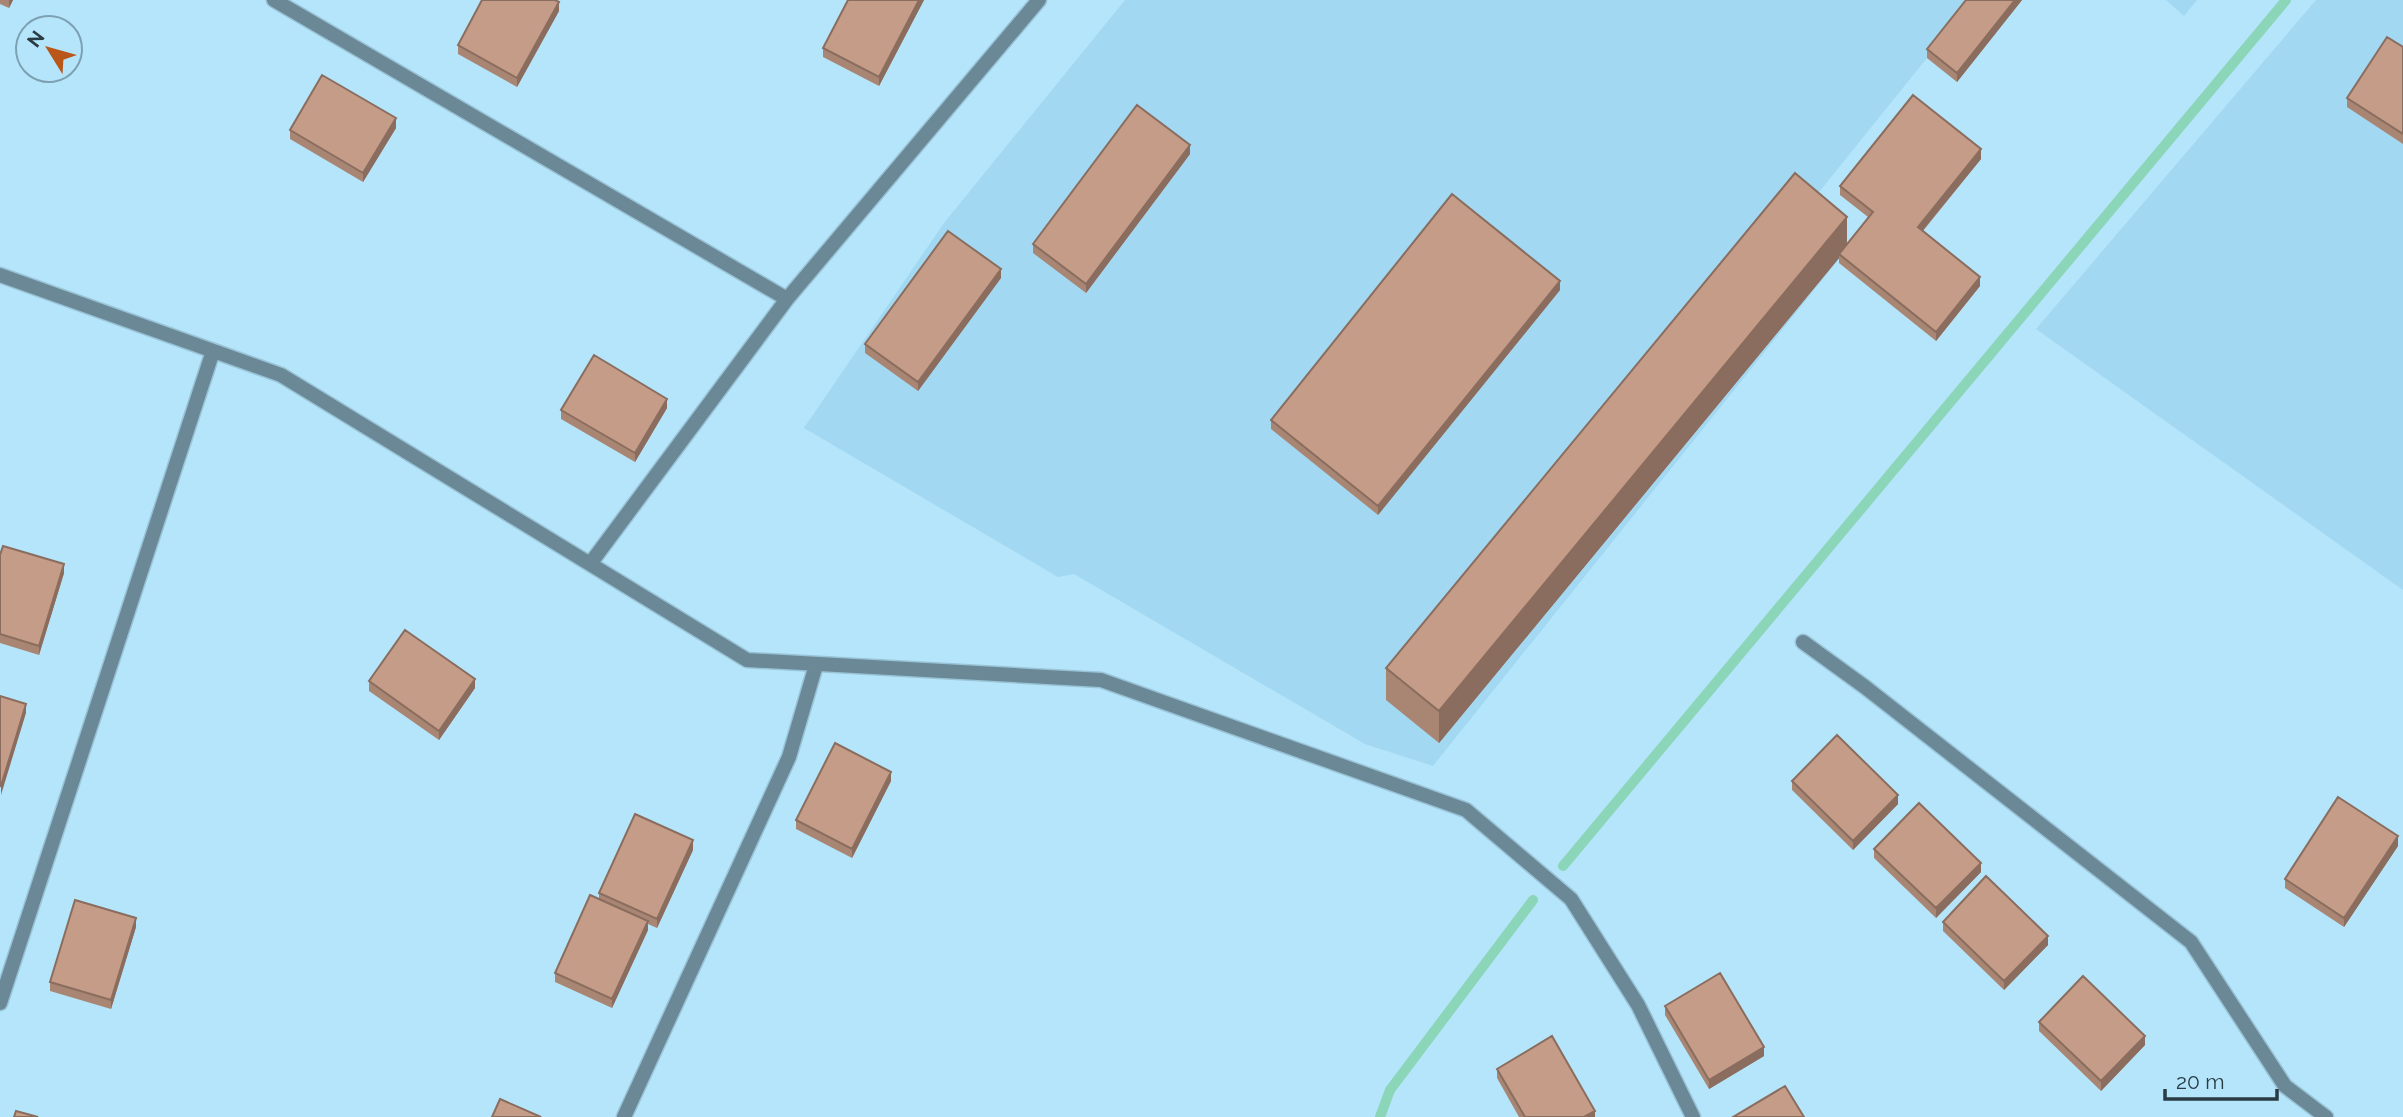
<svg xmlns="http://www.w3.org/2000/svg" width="2403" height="1117" font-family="Raleway,sans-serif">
  <rect width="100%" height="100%" fill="#b5e5fb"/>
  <!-- built -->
  <path fill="#a2d8f2" d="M1125 0H2022L1957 82 1927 58 1803 212 1847 249 1433 766 1365 744 1074 574 1058 577 804 428 944 223Z
    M2166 0H2197L2184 16Z
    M2316 0H2403V590L2036 329Z"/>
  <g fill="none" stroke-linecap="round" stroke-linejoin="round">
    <!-- stream -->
    <path stroke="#8bd5b8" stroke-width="10" d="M1563 866 2286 0
      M1380 1117 1390 1090 1533 900"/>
    <!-- street casing -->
    <g stroke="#99c3d6" stroke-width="17">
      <path id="street" d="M274 0 787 299
        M0 275 281 375 747 660 1101 680 1466 810 1571 899 1638 1005 1693 1117
        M590 564 787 299 1039 0
        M1803 642 1865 687 2191 942 2285 1086 2326 1117
        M0 1003 213 351
        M624 1117 789 757 816 665"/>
    </g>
    <!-- street -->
    <use href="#street" stroke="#6b8896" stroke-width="14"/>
  </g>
  <!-- wall -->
  <path fill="#a98674" d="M0 0H13L9 8 0 4Z
    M924 0 879 86 823 57V48Z
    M1966 0H2022L1957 82 1927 58V49Z
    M559 11 517 87 458 54V45Z
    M2403 47V144L2347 107V98Z
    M396 128 363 182 290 139V130Z
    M1190 154 1086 293 1033 253V244Z
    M1981 159 1923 231 1980 286 1936 341 1839 263V258L1439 743 1386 700V668L1847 245 1868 217 1840 195V186Z
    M1001 278 918 391 865 353V344Z
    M1560 290 1378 515 1271 429V420Z
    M667 408 635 462 561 419V410Z
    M0 555 64 573 39 655 0 643Z
    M369 681 475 688 439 740 369 691Z
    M891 781 852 858 796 829V820Z
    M1792 781 1898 804 1853 850 1792 790Z
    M2398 846 2344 927 2285 888V879Z
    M1874 849 1981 872 1936 918 1874 858Z
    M693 850 657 928 648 924V930L612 1008 555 982V973L599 899V893Z
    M1943 922 2048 945 2004 990 1943 931Z
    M136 927 111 1009 50 991V982Z
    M1665 1006 1764 1056 1709 1089 1665 1015Z
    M2039 1022 2145 1045 2101 1091 2039 1031Z
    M1497 1069 1595 1117H1519L1497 1078Z"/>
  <!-- shaded-wall -->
  <path fill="#8a6d5e" d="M9 0H13L9 8Z
    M919 0H924L879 86V77Z
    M2015 0H2022L1957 82V73Z
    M559 2V11L517 87V78Z
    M396 118V128L363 182V173Z
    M1190 145V154L1086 293V284Z
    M1981 149V159L1918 236V227Z
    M1847 217V249L1839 254V258L1439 743V711Z
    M1001 269V278L918 391V382Z
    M1980 277V286L1936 341V332Z
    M1560 281V290L1378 515V506Z
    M667 399V408L635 462V453Z
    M64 564V573L39 655V646Z
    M475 679V688L439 740V731Z
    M26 704V713L1 795V786Z
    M891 772V781L852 858V849Z
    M1898 795V804L1853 850V841Z
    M2398 836V846L2344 927V918Z
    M693 840V850L657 928V919Z
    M1981 863V872L1936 918V908Z
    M136 918V927L111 1009V1000Z
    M648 921V930L612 1008V999Z
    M2048 936V945L2004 990V981Z
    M2145 1036V1045L2101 1091V1081Z
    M1764 1047V1056L1709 1089V1080Z
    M1595 1111V1117H1584Z"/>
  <!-- building -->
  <path fill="#c59c87" stroke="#8a6d5e" stroke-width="2" d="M482 0H555L559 2 517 78 458 45Z
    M848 0H919L879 77 823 48Z
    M1966 0H2015L1957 73 1927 49Z
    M2387 37 2403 47V134L2347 98Z
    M322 75 396 118 363 173 290 130Z
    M1913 95 1981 149 1918 227 1980 277 1936 332 1839 254 1873 212 1840 186Z
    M1137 105 1190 145 1086 284 1033 244Z
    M1795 173 1847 217 1439 711 1386 668Z
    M1452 194 1560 281 1378 506 1271 420Z
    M948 231 1001 269 918 382 865 344Z
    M594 355 667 399 635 453 561 410Z
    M3 546 64 564 39 646 0 634V555Z
    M405 630 475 679 439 731 369 681Z
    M0 696 26 704 1 786H0Z
    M1837 735 1898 795 1853 841 1792 781Z
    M835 743 891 772 852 849 796 820Z
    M2338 797 2398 836 2344 918 2285 879Z
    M1919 803 1981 863 1936 908 1874 849Z
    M635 814 693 840 657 919 599 893Z
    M1986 876 2048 936 2004 981 1943 922Z
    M590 895 648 921 612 999 555 973Z
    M75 900 136 918 111 1000 50 982Z
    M1720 973 1764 1047 1709 1080 1665 1006Z
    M2083 976 2145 1036 2101 1081 2039 1022Z
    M1552 1036 1595 1111 1584 1117H1525L1497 1069Z
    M1785 1086 1804 1117H1733Z
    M500 1099 541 1117H492Z
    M16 1111 38 1117H14Z"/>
  <!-- north arrow -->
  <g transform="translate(49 49) rotate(307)"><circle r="33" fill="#b5e5fb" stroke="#7da1b2" stroke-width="2"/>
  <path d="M0-5L12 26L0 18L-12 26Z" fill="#b9571a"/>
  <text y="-10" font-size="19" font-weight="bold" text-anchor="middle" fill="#293c44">N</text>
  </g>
  <!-- scale -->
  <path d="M2165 1089v10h112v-10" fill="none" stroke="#293c44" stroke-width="3.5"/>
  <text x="2176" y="1089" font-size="21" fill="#293c44" stroke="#b5e5fb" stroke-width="5" paint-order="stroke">20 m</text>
</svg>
